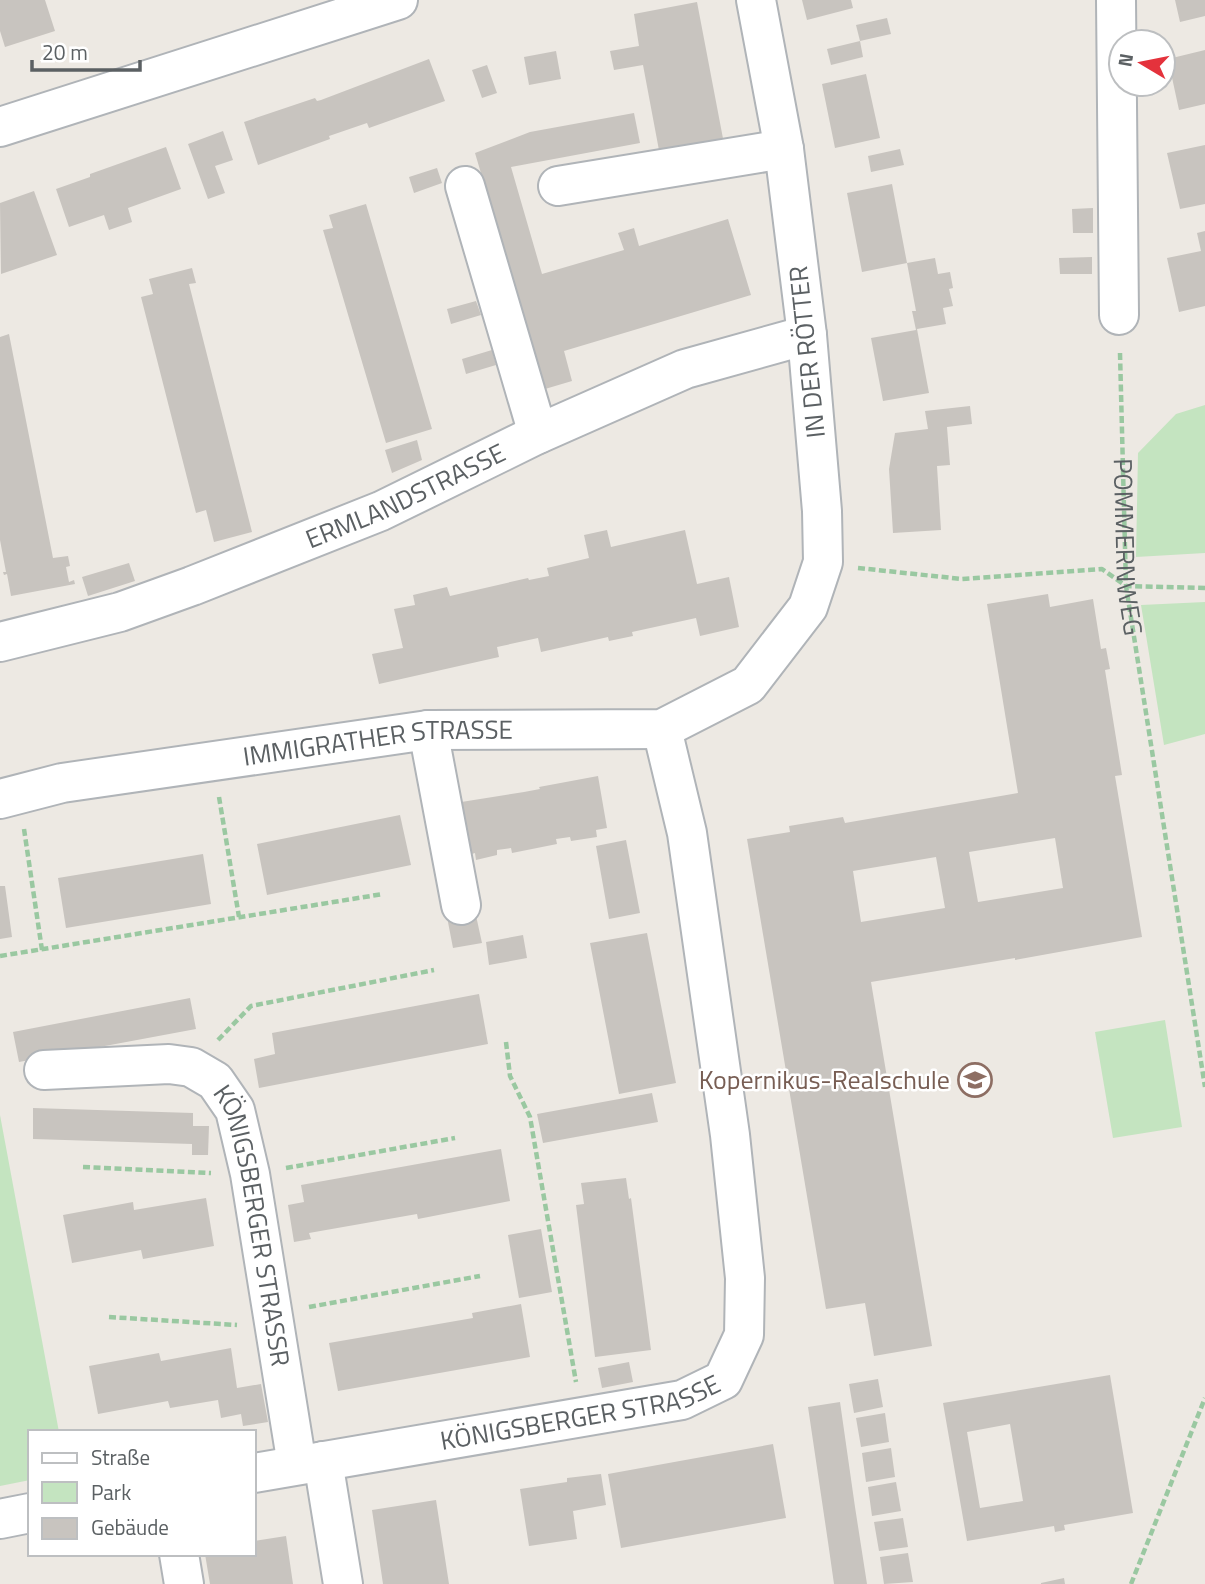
<svg xmlns="http://www.w3.org/2000/svg" width="1205" height="1584" font-family="'Titillium Web',sans-serif">
  <rect width="100%" height="100%" fill="#ede9e3"/>
  <!-- green -->
  <path fill="#c4e4c0" d="M1205 405V553L1136 557 1138 453 1176 414Z
    M1205 602V734L1164 745 1141 605Z
    M1165 1020 1182 1127 1113 1138 1095 1032Z
    M0 1115 59 1432H30V1480L0 1486Z"/>
  <!-- building -->
  <path fill="#c8c4bf" fill-rule="evenodd" d="M0 0H45L55 31 5 47 0 31Z
    M802 0H851L853 8 807 20Z
    M1175 0H1205V16L1180 22Z
    M697 2 725 149 661 161 643 65 614 70 610 51 639 46 634 14Z
    M887 18 891 34 860 41 856 25Z
    M860 41 863 57 831 65 827 49Z
    M1205 50V104L1179 110 1168 59Z
    M556 51 561 79 529 85 524 57Z
    M429 59 445 101 369 128 367 123 332 135 329 136 330 139 258 165 244 122 315 98 317 101 321 100Z
    M487 65 497 93 482 98 472 70Z
    M866 74 880 138 835 148 822 84Z
    M634 113 640 143 511 167 542 274 624 250 618 233 634 228 639 246 728 219 751 295 564 351 572 381 545 389 475 153 530 132Z
    M223 131 233 160 215 166 225 193 208 199 188 144Z
    M1205 145V204L1180 209 1167 153Z
    M166 147 181 189 128 208 132 222 109 230 104 215 69 227 56 189 90 177V174Z
    M900 149 904 165 871 172 868 156Z
    M437 168 442 183 414 193 409 177Z
    M892 184 907 263 935 258 938 274 950 272 953 288 949 289 953 306 943 308 946 324 917 329 929 393 883 401 871 338 916 330 912 311H916L907 263 862 272 847 193Z
    M34 191 57 255 1 274 0 203Z
    M366 204 432 429 386 443 323 230 333 228 329 215Z
    M1093 208V233H1073L1072 209Z
    M1205 231V306L1179 312 1167 258 1201 251 1197 233Z
    M1092 257V274H1060L1059 258Z
    M192 268 196 283 189 284 252 532 214 542 206 510 196 513 141 297 153 294 149 279Z
    M476 301 481 315 451 324 447 309Z
    M9 334 53 558 68 556 70 566 66 567 69 582 74 580 75 584 11 596 7 574 4 575 3 572H6L0 540V337Z
    M492 350 496 365 466 374 462 359Z
    M970 406 972 424 947 427 950 465 937 466 941 530 893 533 889 469 895 433 928 429 925 411Z
    M417 440 422 460 392 473 385 450Z
    M607 530 611 547 685 530 697 584 729 577 739 627 700 636 696 618 632 632 633 636 609 641 608 637 541 652 538 638 497 647 499 657 379 684 372 654 403 648 394 609 415 605 413 595 447 587 450 596 528 578 529 580 549 576 547 568 589 558 584 535Z
    M129 563 135 581 88 596 82 577Z
    M1048 594 1050 607 1093 599 1101 649 1106 648 1110 669 1105 670 1122 775 1115 776 1142 937 1015 960V958L871 982 932 1346 874 1356 865 1303 826 1309 747 839 790 832 789 826 843 817 845 823 1018 793 987 604ZM1055 838 1063 888 978 902 969 852ZM936 857 945 908 861 922 853 871Z
    M598 776 607 828 596 830 597 837 571 841 570 837 556 839 557 844 512 853 511 848 497 850V855L476 860 475 853 465 856 455 803 524 792 540 789 539 787Z
    M400 815 411 865 267 895 257 844Z
    M626 840 640 913 609 919 596 846Z
    M203 854 211 904 66 928 58 878Z
    M0 886H5L12 937 0 939Z
    M475 911 482 943 453 948 447 917Z
    M647 933 676 1083 619 1094 590 943Z
    M523 935 527 958 489 965 486 942Z
    M479 994 488 1044 259 1088 254 1059 275 1054 272 1033Z
    M190 998 196 1029 19 1062 13 1032Z
    M652 1093 658 1122 543 1143 537 1114Z
    M33 1108 193 1113V1126H209L208 1155H192V1144L33 1139Z
    M501 1149 510 1201 418 1219 417 1214 309 1233 311 1239 294 1242 288 1205 304 1202 301 1185Z
    M626 1178 629 1199 631 1198 651 1350 595 1357 576 1205 584 1204 581 1183Z
    M206 1198 214 1246 143 1259 141 1250 72 1263 63 1215 133 1202 134 1210Z
    M541 1229 552 1292 519 1298 508 1235Z
    M521 1304 530 1357 338 1391 329 1343 473 1318 472 1313Z
    M231 1348 237 1388 261 1384 268 1422 243 1426 241 1414 221 1418 218 1400 170 1408 168 1401 98 1414 89 1366 159 1353 161 1361Z
    M629 1362 633 1382 602 1388 598 1368Z
    M1110 1375 1133 1513 1064 1525 1065 1530 1055 1532 1054 1526 967 1541 943 1403ZM1010 1424 1023 1501 980 1508 967 1432Z
    M878 1379 883 1407 854 1413 849 1384Z
    M840 1402 855 1507 867 1584H834L828 1542 808 1407Z
    M885 1413 889 1442 861 1447 856 1418Z
    M773 1444 786 1518 621 1548 608 1474Z
    M891 1448 895 1477 866 1482 862 1453Z
    M601 1474 606 1505 573 1511 577 1539 529 1546 520 1489 567 1482V1478Z
    M896 1482 901 1511 872 1516 868 1487Z
    M436 1500 449 1584H383L372 1510Z
    M903 1518 908 1547 879 1551 874 1522Z
    M286 1536 293 1584H210L205 1554H254V1541Z
    M908 1553 913 1582 884 1584 880 1557Z
    M1064 1578 1065 1584H1041V1583Z"/>
  <g fill="none" stroke-linecap="round" stroke-linejoin="round">
    <!-- minor casing -->
    <g stroke="#b0b4b8" stroke-width="42">
      <g id="minor">
        <path d="M1116 0 1119 315"/>
        <path d="M0 127 398 0"/>
        <path d="M465 186 538 434"/>
        <path d="M558 186 784 149"/>
        <path id="s2" d="M0 642 120 612 192 586 381 511 538 434 685 369 807 335"/>
        <path d="M428 730 461 905"/>
        <path id="s3" d="M0 799 62 783 428 730 662 729 748 685 808 607 823 562 822 511 807 335 784 149 756 0"/>
        <path id="s4" d="M44 1070 169 1064 191 1067 215 1081 235 1110 250 1174 297 1465"/>
        <path d="M323 1461 343 1584"/>
        <path id="s5" d="M254 1473 682 1400 723 1380 744 1335 745 1278 730 1135 687 833 662 729"/>
        <path d="M0 1519 30 1513"/>
        <path d="M179 1554 184 1584"/>
      </g>
    </g>
    <!-- path -->
    <g stroke="#9ac8a1" stroke-width="4.5" stroke-dasharray="7 3.5" stroke-linecap="butt">
      <path id="s1" d="M1120 353 1126 586 1205 1087"/>
      <path d="M858 568 962 579 1102 569 1126 586 1205 588"/>
      <path d="M219 797 239 917"/>
      <path d="M24 829 42 950"/>
      <path d="M0 956 383 894"/>
      <path d="M218 1040 251 1006 434 970"/>
      <path d="M506 1042 510 1076 530 1117 576 1382"/>
      <path d="M83 1167 211 1173"/>
      <path d="M286 1168 455 1138"/>
      <path d="M309 1307 480 1276"/>
      <path d="M109 1317 237 1325"/>
      <path d="M1131 1584 1205 1398"/>
    </g>
    <!-- minor -->
    <use href="#minor" stroke="#fff" stroke-width="38"/>
  </g>
  <!-- icons -->
  <defs>
    <g id="school-ring" transform="scale(1.75)"><circle r="9.5" fill="#fff" stroke="#8d6e63" stroke-width="1.5"/><path d="M0-5L7-2L0 1L-7-2ZM-4 1L0 2.5L4 1V4Q0 6-4 4Z" fill="#8d6e63"/></g>
  </defs>
  <g fill-rule="evenodd">
    <use href="#school-ring" x="975" y="1080"/>
  </g>
  <g text-anchor="middle" stroke-width="5" stroke-linejoin="round" paint-order="stroke">
    <!-- street labels -->
    <g font-size="26" fill="#5b6063" stroke="#fff">
      <text transform="translate(807 352) rotate(-96)" y="9">IN DER RÖTTER</text>
      <text dy="9" stroke="none"><textPath href="#s2" startOffset="432">ERMLANDSTRASSE</textPath></text>
      <text dy="9" stroke="none"><textPath href="#s1" startOffset="194">POMMERNWEG</textPath></text>
      <text dy="9" stroke="none"><textPath href="#s3" startOffset="383">IMMIGRATHER STRASSE</textPath></text>
      <text dy="9" stroke="none"><textPath href="#s4" startOffset="327">KÖNIGSBERGER STRASSR</textPath></text>
      <text dy="9" stroke="none"><textPath href="#s5" startOffset="332">KÖNIGSBERGER STRASSE</textPath></text>
    </g>
    <!-- education labels -->
    <g font-size="26" fill="#785e54" stroke="#fff" text-anchor="end">
      <text x="950" y="1089">Kopernikus-Realschule</text>
    </g>
  </g>
  <!-- legend -->
  <rect x="28" y="1430" width="228" height="126" fill="#ffffff" stroke="#bdbfc1" stroke-width="2"/>
  <rect x="42" y="1453" width="35" height="10" fill="#ffffff" stroke="#bdbfc1" stroke-width="2"/>
  <text x="91" y="1465" font-size="21" fill="#5b6063">Straße</text>
  <rect x="42" y="1482" width="35" height="21" fill="#c4e4c0" stroke="#bdbfc1" stroke-width="2"/>
  <text x="91" y="1500" font-size="21" fill="#5b6063">Park</text>
  <rect x="42" y="1518" width="35" height="21" fill="#c8c4bf" stroke="#bdbfc1" stroke-width="2"/>
  <text x="91" y="1535" font-size="21" fill="#5b6063">Gebäude</text>
  <!-- north arrow -->
  <g transform="translate(1142 63) rotate(280)"><circle r="33" fill="#ffffff" stroke="#bdbfc1" stroke-width="2"/>
  <path d="M0-5L12 26L0 18L-12 26Z" fill="#e4323c"/>
  <text y="-10" font-size="19" font-weight="bold" text-anchor="middle" fill="#5b6063">N</text>
  </g>
  <!-- scale -->
  <path d="M32 60v10h108v-10" fill="none" stroke="#5b6063" stroke-width="3.5"/>
  <text x="42" y="60" font-size="21" fill="#5b6063" stroke="#ffffff" stroke-width="5" paint-order="stroke">20 m</text>
</svg>
